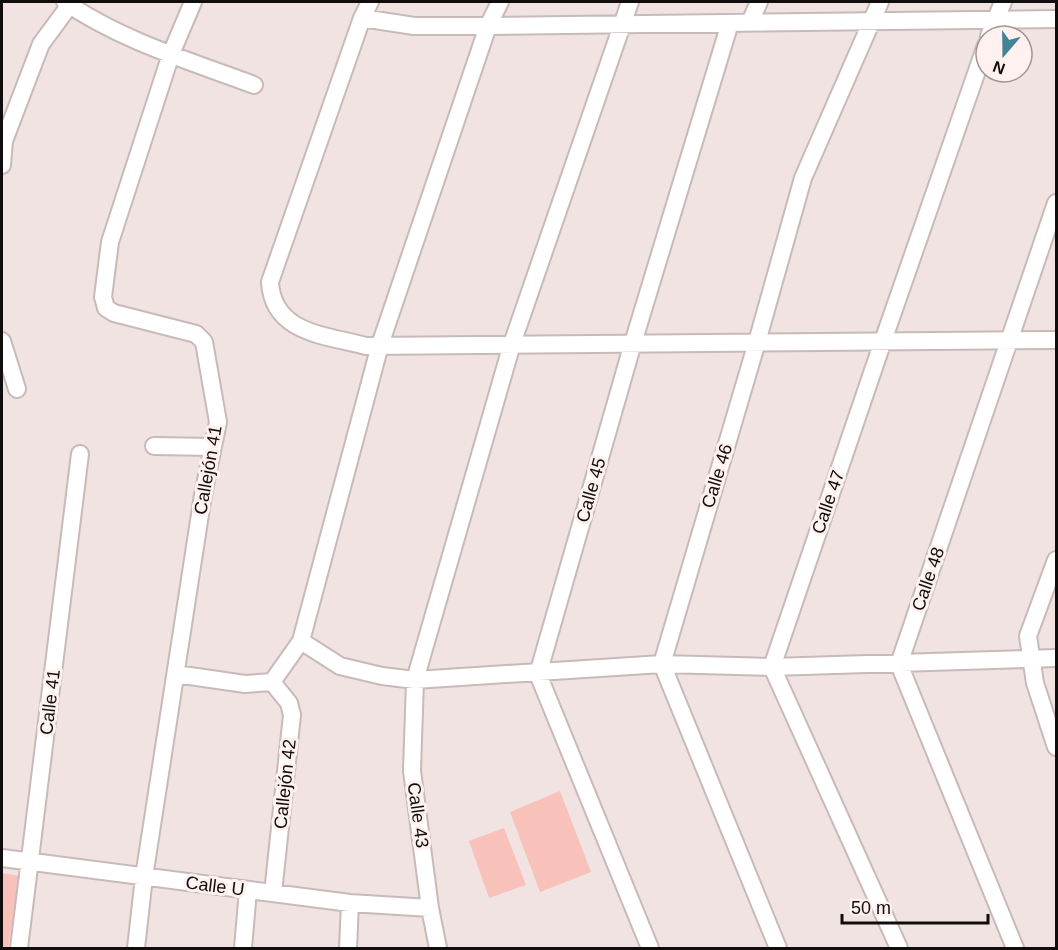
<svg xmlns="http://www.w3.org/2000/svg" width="1058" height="950" font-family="Arial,sans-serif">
  <rect width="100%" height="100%" fill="#f1e3e1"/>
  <!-- green -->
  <path fill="#f8c1ba" d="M560 791 591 872 540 892 510 812Z
    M504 828 526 885 489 898 469 841Z
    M2 873 20 876 8 948H2Z"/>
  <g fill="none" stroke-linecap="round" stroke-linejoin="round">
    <!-- street casing -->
    <g stroke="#c7bab8" stroke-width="20">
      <path id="street" d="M65 2C122 41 190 61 254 85
        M370 2 362 18 270 282C273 334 326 335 366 346L1056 340
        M362 18 414 26H488L1056 19
        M750 22 759 2
        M989 36 1003 2
        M2 165 4 141 41 44 72 2
        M2 341 17 389
        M154 446 213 447
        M1056 560 1028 636 1035 683 1056 747
        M301 641 340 666 382 676 415 680 662 664 772 667 1056 658
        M176 674 245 684 272 682 301 641 380 345 488 26 500 2
        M272 682 289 703 292 715 273 893
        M2 858 350 903 430 908
        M19 948 80 454
        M136 948 144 877 203 495 218 422 204 342 196 334 114 313 106 308 103 297 110 242 171 54 193 2
        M243 948 248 890
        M348 948 350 903
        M438 948 430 908 412 771 415 680 512 344 630 2
        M650 948 538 674 633 343 730 23
        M778 948 662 664 757 342 803 178 880 2
        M899 948 772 667 883 341 986 45
        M1015 948 899 664 1056 203"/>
    </g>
    <!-- street -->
    <use href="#street" stroke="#fff" stroke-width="16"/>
  </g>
  <g text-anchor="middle" stroke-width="6" stroke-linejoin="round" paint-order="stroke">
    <!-- street labels -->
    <g font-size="18" fill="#110d0d" stroke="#fef1ef">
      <text transform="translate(208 470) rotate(-80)" y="6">Callejón 41</text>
      <text transform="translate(717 476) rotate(-73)" y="6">Calle 46</text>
      <text transform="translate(591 490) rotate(-74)" y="6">Calle 45</text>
      <text transform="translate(828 502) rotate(-71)" y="6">Calle 47</text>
      <text transform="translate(928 579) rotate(-71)" y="6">Calle 48</text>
      <text transform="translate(50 702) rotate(-83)" y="6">Calle 41</text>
      <text transform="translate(285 784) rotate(-84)" y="6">Callejón 42</text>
      <text transform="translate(418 815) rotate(82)" y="6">Calle 43</text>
      <text transform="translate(215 886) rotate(7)" y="6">Calle U</text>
    </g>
  </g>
  <!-- border -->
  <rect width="1058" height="950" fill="none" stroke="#110d0d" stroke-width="6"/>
  <!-- north arrow -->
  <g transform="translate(1004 54) rotate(200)"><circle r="28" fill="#fef1ef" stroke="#9f9695" stroke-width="1.5"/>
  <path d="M0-4.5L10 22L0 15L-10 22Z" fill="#428395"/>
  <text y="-9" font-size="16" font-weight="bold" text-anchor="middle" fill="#110d0d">N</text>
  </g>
  <!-- scale -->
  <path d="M842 914v9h146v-9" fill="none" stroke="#110d0d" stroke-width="3"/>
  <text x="851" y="914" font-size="18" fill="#110d0d" stroke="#fef1ef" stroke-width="4.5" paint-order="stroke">50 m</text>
</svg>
